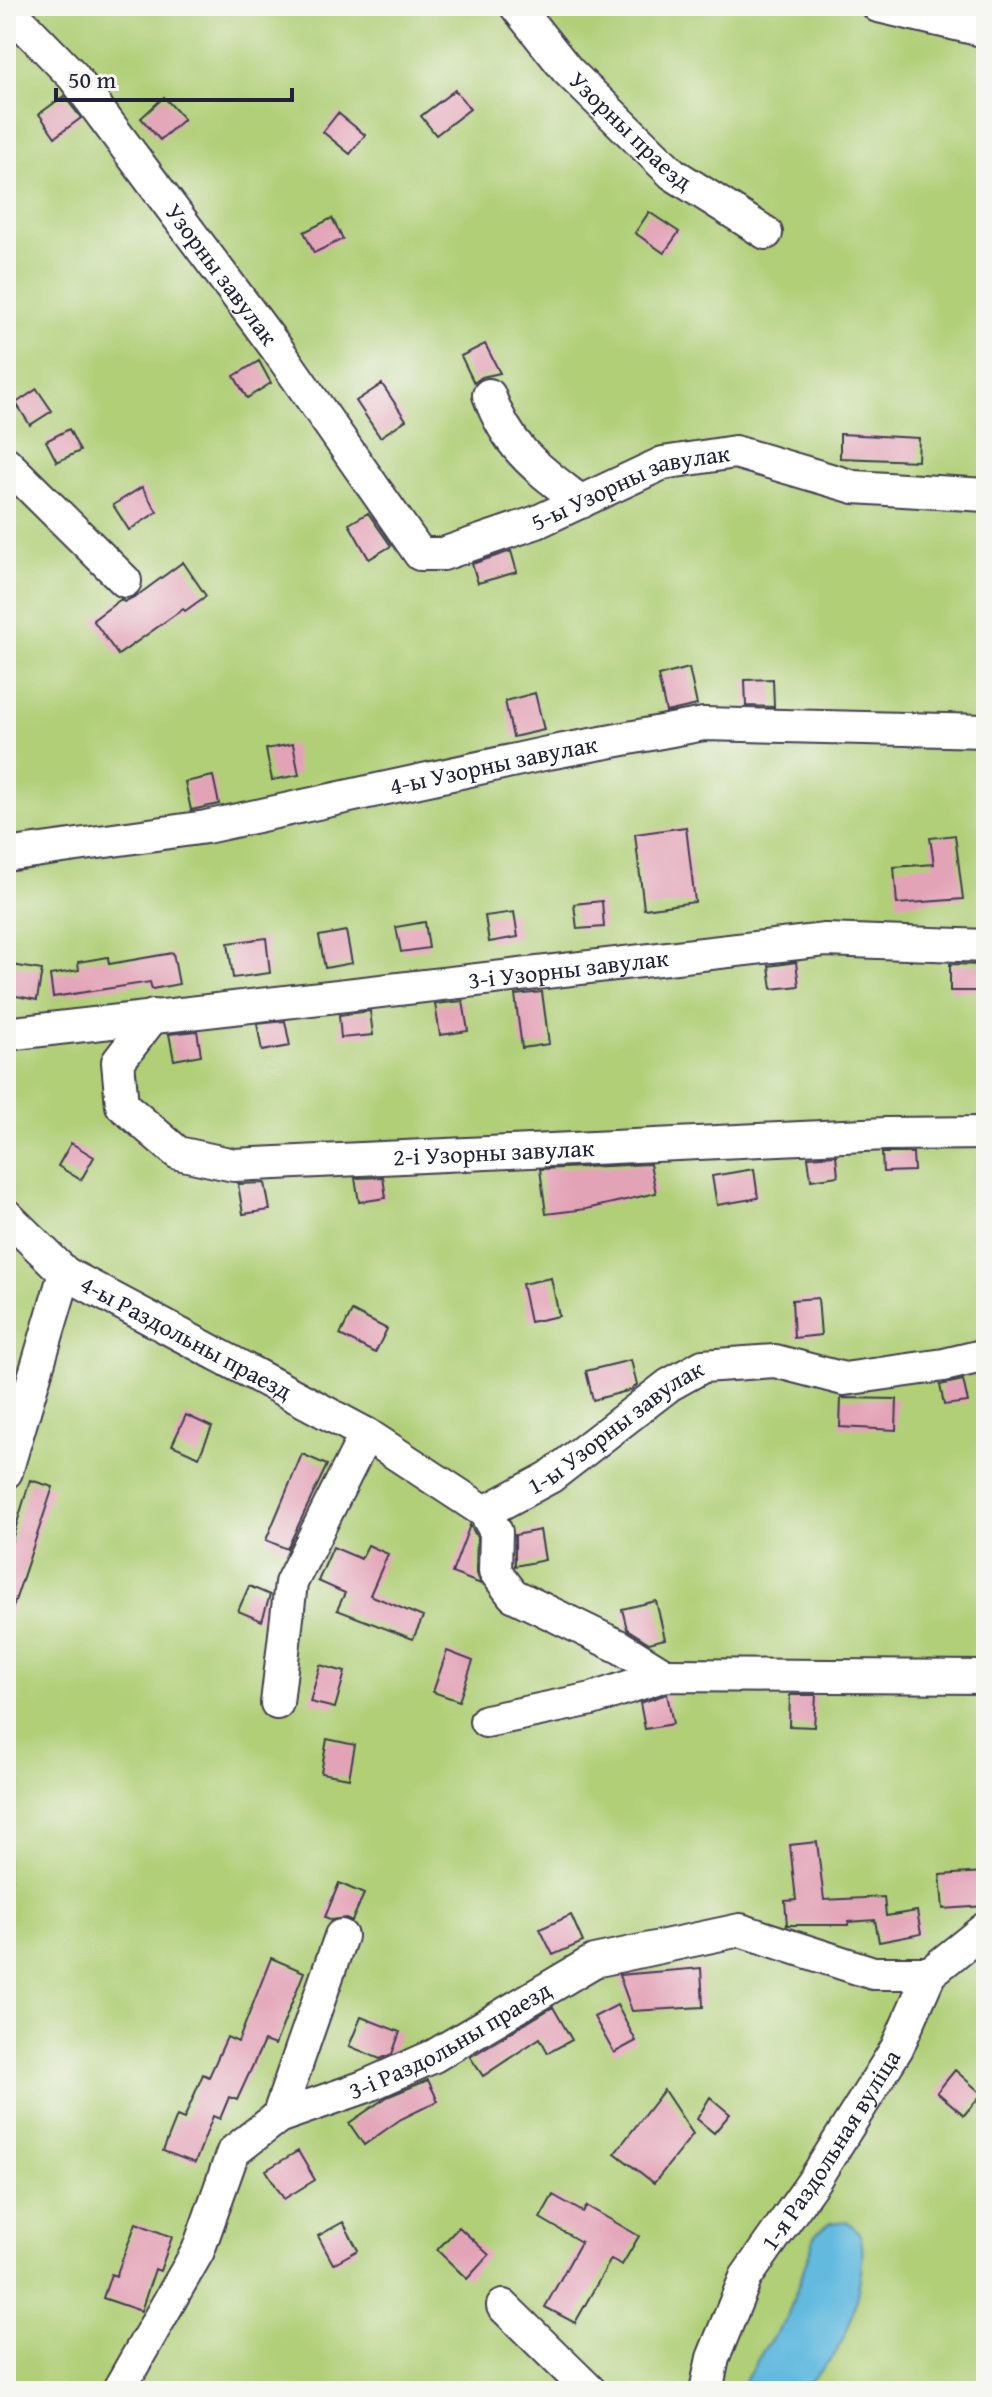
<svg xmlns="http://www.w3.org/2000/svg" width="992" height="2397" font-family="'Gentium Book Plus',serif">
  <rect width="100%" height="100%" fill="#f6f6f2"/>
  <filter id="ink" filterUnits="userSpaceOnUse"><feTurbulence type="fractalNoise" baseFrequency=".0125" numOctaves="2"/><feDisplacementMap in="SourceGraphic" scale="16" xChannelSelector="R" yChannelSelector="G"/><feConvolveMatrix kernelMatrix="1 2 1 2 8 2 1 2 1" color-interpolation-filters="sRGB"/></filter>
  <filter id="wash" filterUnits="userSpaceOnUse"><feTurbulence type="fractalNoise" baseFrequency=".006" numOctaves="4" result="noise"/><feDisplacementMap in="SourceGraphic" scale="32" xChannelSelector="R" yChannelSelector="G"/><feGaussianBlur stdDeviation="1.8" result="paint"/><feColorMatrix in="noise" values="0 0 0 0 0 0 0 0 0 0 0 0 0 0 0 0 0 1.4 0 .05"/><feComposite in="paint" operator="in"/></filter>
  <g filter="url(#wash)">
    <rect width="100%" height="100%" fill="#f1dec0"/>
    <!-- green -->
    <path fill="#b0cf77" stroke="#697859" stroke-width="2" d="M6 6H986V2391H6Z"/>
    <!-- water -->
    <path fill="#62badf" stroke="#426e8d" stroke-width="2" d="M847 2221C851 2225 858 2230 860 2235 868 2257 854 2317 843 2339 833 2360 816 2376 799 2391H743L745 2381 764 2349 786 2320 816 2234 830 2223Z"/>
    <g id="blocks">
      <!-- building -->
      <path fill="#e3a3b7" d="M455 90 470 109 436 135 421 116Z
        M64 96 81 118 55 137 39 114Z
        M164 97 184 119 160 140 141 118Z
        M338 113 365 135 350 154 323 132Z
        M649 212 679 232 664 253 635 233Z
        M332 218 343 239 314 253 304 232Z
        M485 344 500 373 482 377 474 383 461 356Z
        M259 361 271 383 247 398 234 376Z
        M382 384 406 420 380 437 356 401Z
        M37 389 52 411 30 425 16 403Z
        M69 429 80 451 57 462 46 441Z
        M840 434 919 438 918 461 840 458Z
        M142 487 157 512 129 530 113 505Z
        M368 513 391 546 369 559 349 524Z
        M511 551 517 572 478 583 472 564Z
        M183 562 206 596 185 611 183 609 118 655 93 620 121 599 124 602 138 595Z
        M689 668 697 705 666 712 658 676Z
        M773 679 774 707 746 706 745 680Z
        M535 693 544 730 513 737 505 701Z
        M293 744 299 775 272 780 266 749Z
        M213 776 219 804 191 810 185 782Z
        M686 827 695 902 644 909 635 834Z
        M955 835 963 899 897 904 894 867 934 864 930 838Z
        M602 901 604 927 577 929 574 904Z
        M514 912 518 937 489 942 485 916Z
        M425 922 429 948 401 952 396 927Z
        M346 931 352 963 325 968 319 936Z
        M266 938 270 973 233 978 228 943Z
        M173 953 179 984 152 989 150 982 53 997 50 975 79 970 78 962 108 957 109 964Z
        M796 962 799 986 772 989 769 966Z
        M6 964 42 970 37 1000 6 994Z
        M950 964 986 965V991H950Z
        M542 992 549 1044 522 1048 515 995Z
        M463 1001 468 1031 440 1035 435 1004Z
        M370 1011 373 1035 341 1038 339 1015Z
        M285 1021 290 1046 262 1051 257 1024Z
        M197 1031 201 1055 174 1060 169 1034Z
        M71 1143 94 1157 81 1180 58 1166Z
        M882 1153H913L914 1171 883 1172Z
        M836 1155 838 1176 811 1180 808 1157Z
        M650 1164 656 1193 586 1209 546 1214 540 1169Z
        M754 1169 758 1198 717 1205 712 1176Z
        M383 1177 386 1198 359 1202 355 1178Z
        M265 1183 270 1210 243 1214 238 1184Z
        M551 1278 559 1316 530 1322 522 1284Z
        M818 1298 821 1335 794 1338 792 1300Z
        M352 1311 387 1329 375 1353 340 1335Z
        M631 1360 637 1385 631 1390 593 1400 586 1371Z
        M963 1380 968 1402 944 1405 940 1385Z
        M841 1398 897 1399 896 1430 840 1427Z
        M186 1415 212 1427 199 1457 172 1445Z
        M302 1454 327 1465 287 1549 266 1540Z
        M30 1480 53 1487 10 1616H6V1541L11 1543Z
        M470 1525 477 1537 476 1571 481 1584 452 1573Z
        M540 1530 545 1560 515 1566V1535Z
        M368 1545 388 1554 370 1595 423 1617 413 1639 337 1610 345 1593 318 1581 333 1547 361 1559Z
        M249 1586 270 1595 262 1621 238 1611Z
        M656 1601 665 1639 649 1643 627 1629 622 1609Z
        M447 1651 473 1661 459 1701 433 1692Z
        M320 1665 345 1672 335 1708 310 1702Z
        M667 1694 673 1724 645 1729 640 1703Z
        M790 1695H816L814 1727 789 1726Z
        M327 1739 355 1745 349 1778 321 1773Z
        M817 1842 824 1900 884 1897 886 1916 917 1911 921 1934 879 1942 875 1920 849 1922V1925H787L785 1901 796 1900 790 1845Z
        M984 1872 986 1906 943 1909 940 1875Z
        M339 1883 364 1894 352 1921 346 1918 332 1920 325 1917Z
        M571 1915 583 1942 553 1955 540 1929Z
        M271 1958 304 1972 275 2045 264 2041 237 2100 229 2097 220 2119 213 2116 195 2163 163 2151 177 2116 184 2119 203 2074 209 2077 227 2037 238 2042Z
        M701 1968 703 2007 632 2011 619 1975Z
        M617 2005 636 2041 614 2053 594 2017Z
        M553 2007 572 2040 548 2053 540 2038 483 2076 470 2057Z
        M361 2017 400 2032 392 2054 380 2059 349 2046Z
        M955 2070 982 2094 964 2115 937 2092Z
        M428 2080 438 2101 401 2119 364 2145 349 2123 387 2097Z
        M664 2090 693 2134 654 2183 615 2153Z
        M710 2097 730 2114 714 2133 697 2119Z
        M298 2151 315 2180 284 2199 266 2170Z
        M553 2195 583 2212 587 2206 639 2236 622 2265 611 2259 575 2323 545 2307 581 2242 540 2218Z
        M343 2222 358 2250 333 2264 318 2236Z
        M136 2223 172 2237 160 2271 155 2269 141 2311 103 2298 111 2274 116 2276Z
        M459 2227 489 2255 467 2279 437 2250Z"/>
    </g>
  </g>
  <g filter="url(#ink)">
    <use href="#blocks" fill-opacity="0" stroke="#413e4f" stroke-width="2"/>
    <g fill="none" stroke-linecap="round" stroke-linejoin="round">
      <!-- minor casing -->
      <g stroke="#413e4f" stroke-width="36">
        <g id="minor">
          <path id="s1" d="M516 6 567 70 673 174 766 233"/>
          <path d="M878 6 986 31"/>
          <path id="s2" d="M6 7 73 76 277 349 420 554H443L537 522 663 463 735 452 854 487 986 495"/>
          <path d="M489 395C509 450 537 468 581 502"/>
          <path d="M6 463 125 581"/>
          <path id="s3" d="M6 855 206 827 548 753 704 724 986 731"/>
          <path id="s4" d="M153 1016 118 1062 122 1105 178 1153 234 1165 886 1134 986 1133"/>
          <path id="s5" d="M6 1034 825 940 986 946"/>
          <path id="s6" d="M6 1215 65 1273 366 1434 485 1512 496 1532 495 1571 513 1595 620 1647 665 1675"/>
          <path d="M6 1472 65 1273"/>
          <path id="s7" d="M485 1512 550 1477 669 1385 703 1366 775 1361 844 1379 944 1365 986 1355"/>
          <path d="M277 1703 291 1583 366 1434"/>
          <path d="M486 1721 592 1699 665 1675 986 1677"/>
          <path d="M278 2117 341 1936"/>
          <path d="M503 2306 590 2391"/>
          <path id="s8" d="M118 2391 198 2251 233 2152 278 2117 364 2087 434 2056 594 1961 740 1930 873 1973H930"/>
          <path id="s9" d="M706 2391 713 2358 746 2277 815 2179 897 2048 930 1973 986 1928"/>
        </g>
      </g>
      <!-- minor -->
      <use href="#minor" stroke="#fff" stroke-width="32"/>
    </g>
  </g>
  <g text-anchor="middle" stroke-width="7" stroke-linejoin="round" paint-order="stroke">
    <!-- street labels -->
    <g font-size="24" fill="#22223b" stroke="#f6f6f2">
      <text dy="8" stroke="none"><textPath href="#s1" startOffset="170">Узорны праезд</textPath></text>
      <text dy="8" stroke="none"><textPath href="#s2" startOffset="344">Узорны завулак</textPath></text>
      <text dy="8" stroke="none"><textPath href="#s2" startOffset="910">5-ы Узорны завулак</textPath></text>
      <text dy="8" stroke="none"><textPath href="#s3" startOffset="496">4-ы Узорны завулак</textPath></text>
      <text dy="8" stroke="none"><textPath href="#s5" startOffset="566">3-і Узорны завулак</textPath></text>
      <text dy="8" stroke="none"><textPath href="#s4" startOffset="492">2-і Узорны завулак</textPath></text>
      <text dy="8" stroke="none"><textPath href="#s6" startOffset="220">4-ы Раздольны праезд</textPath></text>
      <text dy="8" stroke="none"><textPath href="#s7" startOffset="156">1-ы Узорны завулак</textPath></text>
      <text dy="8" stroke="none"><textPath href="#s8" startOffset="512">3-і Раздольны праезд</textPath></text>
      <text dy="8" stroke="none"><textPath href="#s9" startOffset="274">1-я Раздольная вуліца</textPath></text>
    </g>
  </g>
  <!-- margin -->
  <rect width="992" height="2397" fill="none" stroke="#f6f6f2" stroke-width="32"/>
  <!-- scale -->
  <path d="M56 88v12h236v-12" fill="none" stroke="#22223b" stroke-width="4"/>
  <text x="68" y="88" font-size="24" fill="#22223b" stroke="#f6f6f2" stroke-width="6" paint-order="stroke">50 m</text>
</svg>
